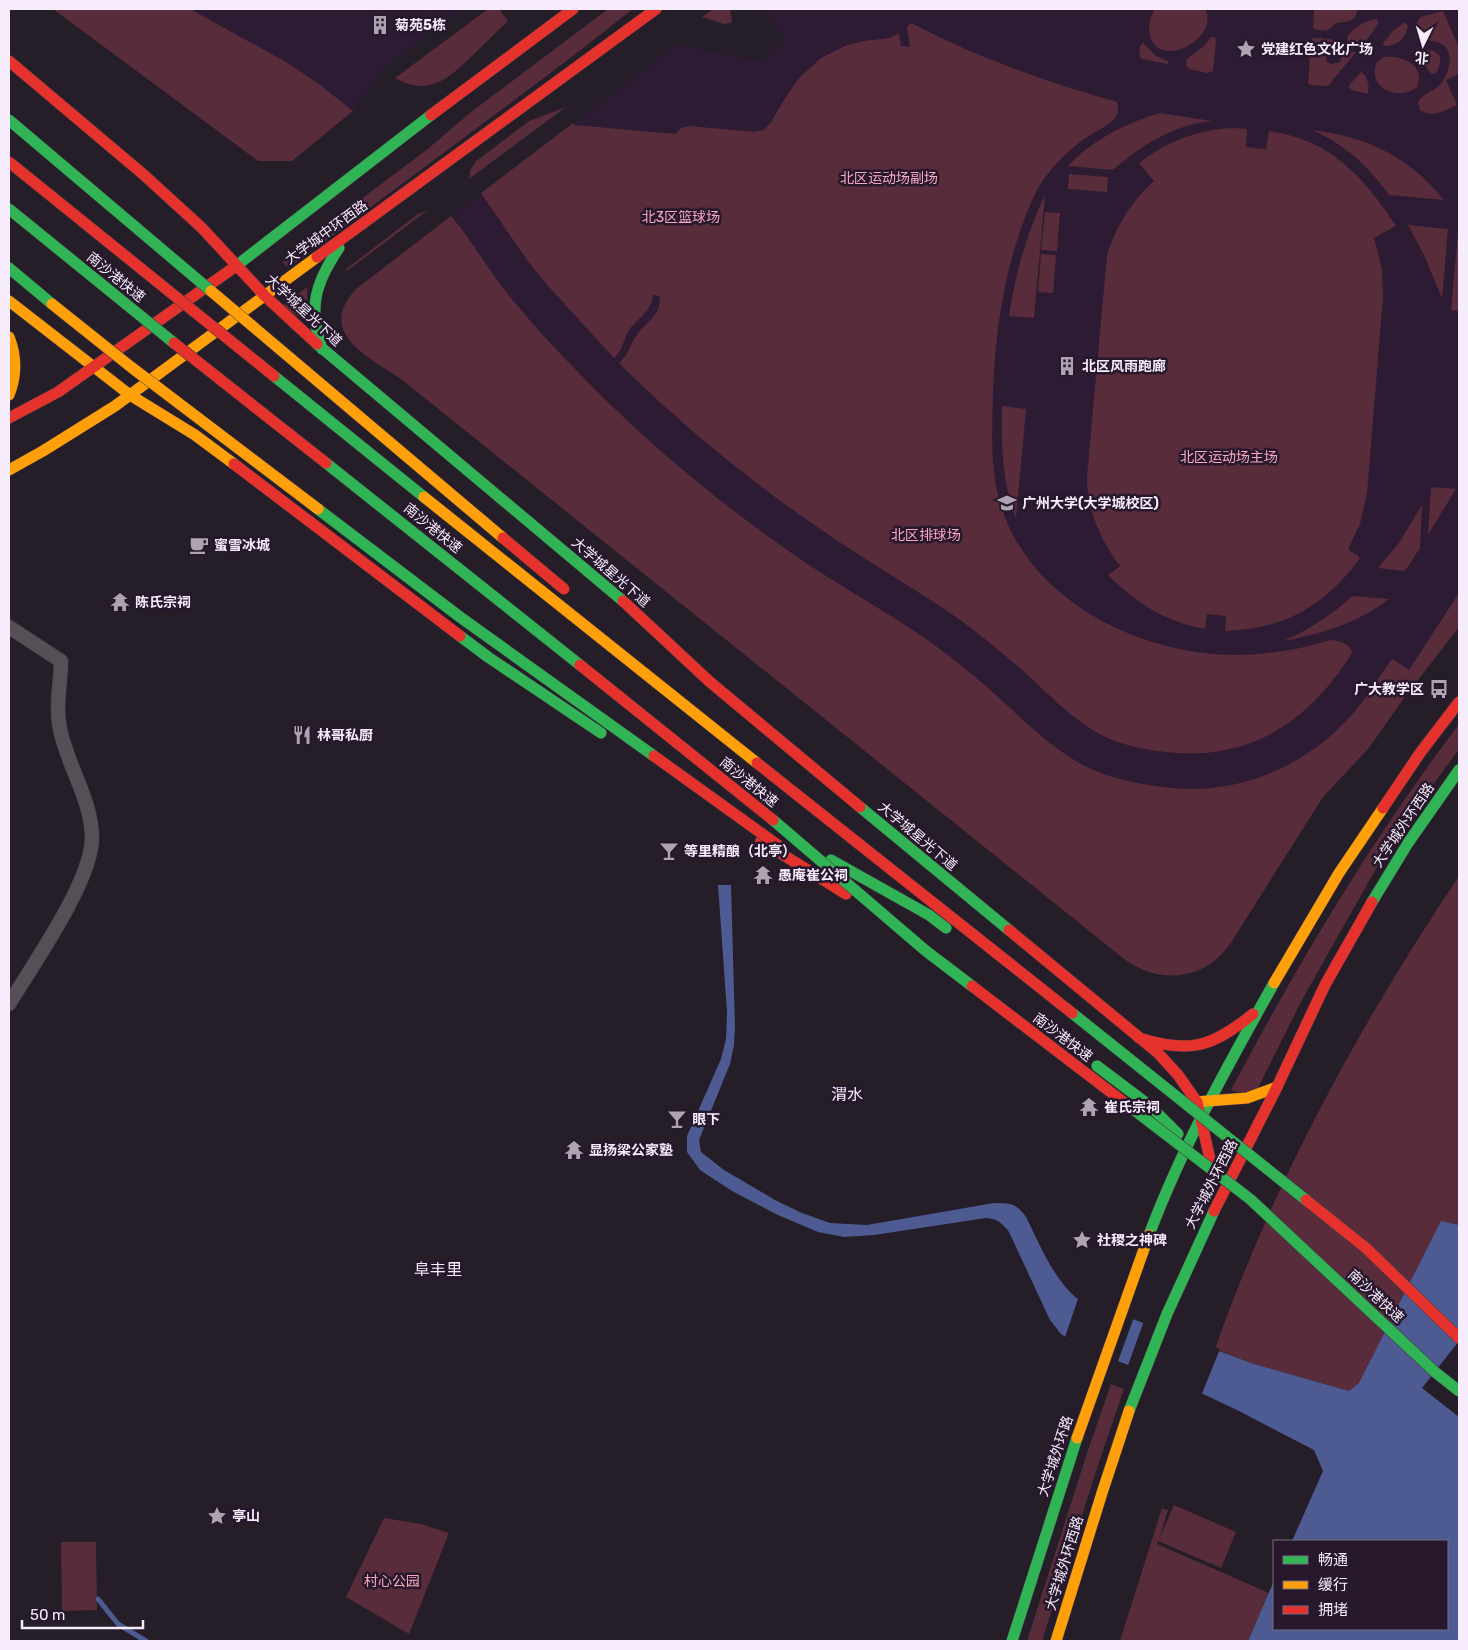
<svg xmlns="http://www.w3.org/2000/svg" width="1468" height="1650" font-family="Rubik,'Noto Sans SC',sans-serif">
  <rect width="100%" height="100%" fill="#251d28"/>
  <!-- built -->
  <path fill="#2d1b33" d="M53 9H462L382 69 353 111 292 161H258Z
    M763 9H1459V627L1404 698 1369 748 1323 797 1226 951 1213 962 1196 971 1186 974 1163 976 1142 970 1133 965 401 379 351 344 343 330 342 321 345 304 356 289 677 45H682L759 61 786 40Z"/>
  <!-- green -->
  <path fill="#582c3a" d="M53 9H190L286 62 319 84 353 111 292 161H258Z
    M488 9H499L508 21C496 33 484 44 472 56 448 79 429 97 395 78Z
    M608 9H633L569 59 323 243 316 233 429 148 471 112Z
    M713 9H730L732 20 731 23 724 24 702 17Z
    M1155 9H1205C1221 37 1159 72 1150 35 1148 26 1150 17 1155 9Z
    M1314 9H1358C1355 23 1348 21 1336 23 1328 31 1325 33 1313 28Z
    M1443 11 1459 48V74L1446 80 1457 105C1444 111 1433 118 1420 110L1418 102C1423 93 1433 92 1440 85 1449 75 1456 51 1440 43 1434 40 1427 41 1421 39 1414 33 1415 23 1421 17Z
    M1375 19 1378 20V24C1370 34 1363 52 1348 43L1347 37C1354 27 1363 22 1375 19Z
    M1405 22 1408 26C1405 39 1398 46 1384 46L1383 43 1393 31Z
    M911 23C977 57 1046 82 1117 102 1118 107 1119 113 1115 118 1108 126 1096 131 1087 137 1066 151 1045 173 1034 196 1006 258 995 326 993 394 992 430 990 468 1000 503 1029 601 1140 655 1237 655 1258 655 1279 652 1300 648 1311 646 1321 642 1332 640 1341 641 1350 644 1352 653 1307 725 1245 764 1158 751 1135 748 1111 742 1091 729 1065 712 1043 689 1020 668 993 645 965 622 935 603 899 579 862 558 826 533 755 485 690 432 629 373L619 363C630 353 629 346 636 336 647 320 660 318 660 296L653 295C651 312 638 318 629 330 623 340 623 350 614 358L549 287 527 260 481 193 573 123 574 125 675 134 681 128 689 126 754 132 764 130 771 122 787 95 799 78 821 58 847 45 864 41 890 38 899 33 901 46 910 47 907 27Z
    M1211 37H1215L1216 40 1213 71 1207 73 1189 69 1186 65 1187 59 1204 46Z
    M1315 38 1330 39 1334 41V46L1328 51 1326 57 1327 62 1332 64 1340 62 1343 51 1356 52 1328 86 1311 85 1308 83 1311 42 1312 39Z
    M1143 43 1156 56 1168 61V64L1141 59C1139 54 1138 45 1143 43Z
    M1426 50 1434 51 1440 56C1441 62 1439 71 1434 74L1430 73 1421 58V52Z
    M1384 57C1402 55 1426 65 1417 87 1398 102 1366 87 1377 62Z
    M1361 72C1367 75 1371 88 1367 94L1352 90 1349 88 1350 84Z
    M566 107 469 179 470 171 475 162 529 121Z
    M1160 113 1212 121C1173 125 1142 145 1113 170L1068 166C1092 140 1126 123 1160 113Z
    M1233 128 1247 129 1246 147 1266 149 1269 131C1330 139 1364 177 1396 226L1374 238 1382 269 1383 297 1367 493 1360 524 1348 549 1360 558C1325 606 1285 629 1225 631L1226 616 1207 614 1205 629C1166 622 1136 603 1108 575L1120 566C1100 539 1087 510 1087 477L1107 255C1116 226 1131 202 1154 181L1139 163C1168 141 1197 130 1233 128Z
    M1312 130C1368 137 1408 156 1444 200L1389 195C1367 165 1347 146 1312 130Z
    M1069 174 1108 177 1107 192 1068 189Z
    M1045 195 1034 318 1009 316C1015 275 1027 232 1045 195Z
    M428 210 347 271 346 269 418 214Z
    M1045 212 1060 213 1057 251 1041 250Z
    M451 216C468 236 482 259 497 280 521 312 549 342 577 371 647 444 725 508 809 565 844 588 881 609 916 632 945 652 972 673 997 696 1021 718 1044 741 1071 758 1098 776 1131 783 1163 787 1237 797 1308 767 1356 710 1369 694 1379 677 1391 660H1394L1409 670 1459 593V627L1404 698 1369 748 1323 797 1232 941C1207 980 1161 986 1124 959L401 379C369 357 315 333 356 289Z
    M1459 222V311L1451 310Z
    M1408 225 1448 229 1442 298 1424 255Z
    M300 245 308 255 289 267 286 266 283 263 284 258Z
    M1041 254 1056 255 1053 293 1038 292Z
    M307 287 308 321 279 308Z
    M1002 406 1026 409 1016 518C1002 483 1001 444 1002 406Z
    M1431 487 1456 489 1428 535Z
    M1422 505 1420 548 1405 571 1378 568 1399 543Z
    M1353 596 1389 599C1358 623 1321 634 1283 641 1309 630 1331 615 1353 596Z
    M1459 724V749L1427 793 1381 860 1303 998 1254 1096 1231 1090C1298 963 1372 839 1459 724Z
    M1459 876V1225L1441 1222 1359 1384 1349 1391 1254 1364 1215 1349C1274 1181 1360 1024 1459 876Z
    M1111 1384 1124 1389 1097 1468 1042 1641H1027L1088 1450Z
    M1174 1505 1236 1532 1221 1568 1158 1541 1157 1544 1269 1593 1248 1641H1120L1162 1508 1168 1510 1159 1539Z
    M384 1518 421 1524 449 1533 409 1634 346 1597Z
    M61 1542H96L97 1610 62 1611Z"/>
  <!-- water -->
  <path fill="#4d5b92" d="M718 885H731L735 1028 734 1045 730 1064 699 1140 701 1152 724 1170 775 1200 802 1213 830 1223 867 1225 994 1203C1011 1204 1015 1202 1026 1217 1040 1245 1052 1276 1076 1298L1254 1364 1349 1391 1359 1383 1441 1221 1459 1225V1641H1248L1274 1581V1629H1447V1541H1292L1323 1471 1314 1450 1237 1410 1203 1394 1079 1346 1061 1334 1050 1320 1009 1232C1002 1223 998 1219 986 1218L874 1235 844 1237 818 1232 778 1215 732 1191 700 1170 687 1152V1136L721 1059 726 1039 727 1012Z"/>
  <!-- pier -->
  <path fill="#251d28" d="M1079 1296 1134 1317 1117 1364 1078 1348 1064 1340Z
    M1144 1321 1220 1349 1201 1396 1127 1368Z
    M1459 1341V1417L1422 1388Z"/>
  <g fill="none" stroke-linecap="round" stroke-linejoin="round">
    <!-- stream -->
    <path stroke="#4d5b92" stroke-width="5" d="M98 1599 118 1624 146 1641"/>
    <!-- street casing -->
    <g stroke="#403a42" stroke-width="15">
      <path id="street" d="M9 627 61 661C61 683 55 706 60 729 67 765 92 800 92 838 92 881 32 966 9 1004"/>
    </g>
    <!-- fast casing -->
    <g stroke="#403a42" stroke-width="12">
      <path id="fast" d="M236 266 431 115
        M9 268 52 304
        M317 344 623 601
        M322 349C308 308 315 283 339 248
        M460 636 488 657 601 733
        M860 807 1009 930
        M831 860 929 915 946 928
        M1372 902 1408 843 1459 770
        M1097 1066 1150 1106 1178 1134
        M1149 1235C1182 1147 1228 1065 1274 983
        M1129 1411 1167 1314 1214 1211
        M1012 1641 1077 1438"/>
    </g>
    <!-- slow casing -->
    <g stroke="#403a42" stroke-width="12">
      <path id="slow" d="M9 301 130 395 195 435 234 464
        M9 337C17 357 17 375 9 395
        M9 470 43 451 115 406 317 257
        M1274 983 1339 873 1383 808
        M1195 1102 1247 1098 1277 1087
        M1077 1438 1149 1235
        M1056 1641 1102 1493 1129 1411"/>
    </g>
    <!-- jam casing -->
    <g stroke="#403a42" stroke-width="12">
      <path id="jam" d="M9 61 144 175 202 228 265 296 317 344
        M431 115 573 9
        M317 257 656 9
        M9 418 58 392 236 266
        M234 464 460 636
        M623 601 710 682 860 807
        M1383 808 1420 753 1459 702
        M761 841 846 894
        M1009 930 1158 1053 1178 1075 1197 1102 1214 1177
        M1139 1038C1190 1054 1212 1047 1253 1014
        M1214 1211 1276 1089 1325 985 1372 902"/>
    </g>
    <!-- street -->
    <use href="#street" stroke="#564f58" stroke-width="14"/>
    <!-- fast -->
    <use href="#fast" stroke="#30b455" stroke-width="11"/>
    <!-- slow -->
    <use href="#slow" stroke="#ff9f0a" stroke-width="11"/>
    <!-- jam -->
    <use href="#jam" stroke="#e5322d" stroke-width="11"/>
    <!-- fast-bridge casing -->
    <g stroke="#403a42" stroke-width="12" stroke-linecap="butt">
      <path id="fast-bridge" d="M9 120 211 291
        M9 209 174 343
        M274 376 424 497
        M326 463 580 665
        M318 509 460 617 654 756
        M773 820 926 951 972 986
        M1072 1013 1306 1200
        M1134 1110 1250 1199 1435 1372 1459 1391"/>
    </g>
    <!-- slow-bridge casing -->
    <g stroke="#403a42" stroke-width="12" stroke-linecap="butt">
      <path id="slow-bridge" d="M211 291 503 538
        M52 304 131 367 318 509
        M424 497 757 763"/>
    </g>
    <!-- jam-bridge casing -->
    <g stroke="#403a42" stroke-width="12" stroke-linecap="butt">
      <path id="jam-bridge" d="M9 162 274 376
        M174 343 326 463
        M503 538 564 589
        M580 665 773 820
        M654 756 779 846
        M757 763 1072 1013
        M972 986 1134 1110
        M1306 1200 1366 1248 1459 1338"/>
    </g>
    <!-- fast-bridge -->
    <use href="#fast-bridge" stroke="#30b455" stroke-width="11"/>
    <!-- slow-bridge -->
    <use href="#slow-bridge" stroke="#ff9f0a" stroke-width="11"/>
    <!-- jam-bridge -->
    <use href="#jam-bridge" stroke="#e5322d" stroke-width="11"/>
  </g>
  <!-- icons -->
  <defs>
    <g id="building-bare" transform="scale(1.5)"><path d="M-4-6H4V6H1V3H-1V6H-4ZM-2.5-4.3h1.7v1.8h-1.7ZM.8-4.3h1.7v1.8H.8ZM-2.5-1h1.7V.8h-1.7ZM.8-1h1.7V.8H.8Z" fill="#aea4b1" stroke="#27182d" stroke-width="2.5" paint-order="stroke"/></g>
    <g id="sight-bare" transform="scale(1.5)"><path d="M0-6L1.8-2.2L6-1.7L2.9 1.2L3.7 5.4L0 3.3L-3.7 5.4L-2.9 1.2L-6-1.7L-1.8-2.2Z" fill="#aea4b1" stroke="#27182d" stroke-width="2.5" paint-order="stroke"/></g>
    <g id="university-bare" transform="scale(1.5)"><path d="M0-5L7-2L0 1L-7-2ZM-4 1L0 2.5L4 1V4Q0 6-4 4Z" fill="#aea4b1" stroke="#27182d" stroke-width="2.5" paint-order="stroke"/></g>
    <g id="cafe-bare" transform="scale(1.5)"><path d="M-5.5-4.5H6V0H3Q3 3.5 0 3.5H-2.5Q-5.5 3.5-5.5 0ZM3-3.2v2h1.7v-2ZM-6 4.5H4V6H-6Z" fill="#aea4b1" stroke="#27182d" stroke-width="2.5" paint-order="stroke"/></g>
    <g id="temple-bare" transform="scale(1.5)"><path d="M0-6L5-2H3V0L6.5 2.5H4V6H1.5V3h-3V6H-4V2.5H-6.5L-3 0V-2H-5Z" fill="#aea4b1" stroke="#27182d" stroke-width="2.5" paint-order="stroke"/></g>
    <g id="bus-bare" transform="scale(1.5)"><path d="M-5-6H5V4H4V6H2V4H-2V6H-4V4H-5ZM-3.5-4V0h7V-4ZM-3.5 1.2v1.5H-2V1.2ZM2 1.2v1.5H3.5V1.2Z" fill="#aea4b1" stroke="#27182d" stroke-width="2.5" paint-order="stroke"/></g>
    <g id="restaurant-bare" transform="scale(1.5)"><path d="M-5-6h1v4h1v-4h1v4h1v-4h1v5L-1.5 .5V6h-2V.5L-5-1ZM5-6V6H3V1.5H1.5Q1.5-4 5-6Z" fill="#aea4b1" stroke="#27182d" stroke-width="2.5" paint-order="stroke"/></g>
    <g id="bar-bare" transform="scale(1.5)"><path d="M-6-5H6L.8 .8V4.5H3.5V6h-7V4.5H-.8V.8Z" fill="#aea4b1" stroke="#27182d" stroke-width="2.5" paint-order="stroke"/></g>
  </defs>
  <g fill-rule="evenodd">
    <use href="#building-bare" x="380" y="25"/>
    <use href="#sight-bare" x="1246" y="49"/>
    <use href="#building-bare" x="1067" y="366"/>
    <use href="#university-bare" x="1007" y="503"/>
    <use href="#cafe-bare" x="199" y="545"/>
    <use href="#temple-bare" x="120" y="602"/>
    <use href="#bus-bare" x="1439" y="689"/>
    <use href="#restaurant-bare" x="302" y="735"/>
    <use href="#bar-bare" x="669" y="851"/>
    <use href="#temple-bare" x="763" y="875"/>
    <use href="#temple-bare" x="1089" y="1107"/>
    <use href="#bar-bare" x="677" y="1119"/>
    <use href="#temple-bare" x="574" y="1150"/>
    <use href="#sight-bare" x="1082" y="1240"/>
    <use href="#sight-bare" x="217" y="1516"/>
  </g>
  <g text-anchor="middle" stroke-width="5" stroke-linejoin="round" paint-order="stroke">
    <!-- poi labels -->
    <g font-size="14" font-weight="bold" fill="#f7ecfb" stroke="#27182d" text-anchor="start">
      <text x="395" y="30">菊苑5栋</text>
      <text x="1261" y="54">党建红色文化广场</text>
      <text x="1082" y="371">北区风雨跑廊</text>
      <text x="1022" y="508">广州大学(大学城校区)</text>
      <text x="214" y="550">蜜雪冰城</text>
      <text x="135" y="607">陈氏宗祠</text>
      <text x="1424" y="694" text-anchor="end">广大教学区</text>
      <text x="317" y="740">林哥私厨</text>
      <text x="684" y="856">等里精酿（北亭）</text>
      <text x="778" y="880">愚庵崔公祠</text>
      <text x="1104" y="1112">崔氏宗祠</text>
      <text x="692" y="1124">眼下</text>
      <text x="589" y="1155">显扬梁公家塾</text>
      <text x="1097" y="1245">社稷之神碑</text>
      <text x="232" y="1521">亭山</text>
    </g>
    <!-- park labels -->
    <g font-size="14" fill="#faa8be" stroke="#27182d">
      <text x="889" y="183">北区运动场副场</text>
      <text x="681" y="222">北3区篮球场</text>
      <text x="1229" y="462">北区运动场主场</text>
      <text x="926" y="540">北区排球场</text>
      <text x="392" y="1586">村心公园</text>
    </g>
    <!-- street labels -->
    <g font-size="14" fill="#f7ecfb" stroke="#27182d">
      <text transform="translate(326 232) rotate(-36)" y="5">大学城中环西路</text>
      <text transform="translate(116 277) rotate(39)" y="5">南沙港快速</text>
      <text transform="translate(304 310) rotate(43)" y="5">大学城星光下道</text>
      <text transform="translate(433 528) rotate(39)" y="5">南沙港快速</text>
      <text transform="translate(611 572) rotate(41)" y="5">大学城星光下道</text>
      <text transform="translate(749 782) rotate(39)" y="5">南沙港快速</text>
      <text transform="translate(1403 825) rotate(-56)" y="5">大学城外环西路</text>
      <text transform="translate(918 836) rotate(40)" y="5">大学城星光下道</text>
      <text transform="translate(1063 1037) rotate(37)" y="5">南沙港快速</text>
      <text transform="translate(1211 1184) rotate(-63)" y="5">大学城外环西路</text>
      <text transform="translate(1376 1296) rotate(43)" y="5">南沙港快速</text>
      <text transform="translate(1055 1456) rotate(-72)" y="5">大学城外环路</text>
      <text transform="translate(1064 1563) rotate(-73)" y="5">大学城外环西路</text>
    </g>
    <!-- quarter labels -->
    <g font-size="16" fill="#f7ecfb" stroke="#27182d">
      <text x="847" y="1100">渭水</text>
      <text x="438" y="1275">阜丰里</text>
    </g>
  </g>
  <!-- border -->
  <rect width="1468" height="1650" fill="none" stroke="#f7ecfb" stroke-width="20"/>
  <!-- legend -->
  <rect x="1273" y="1540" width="175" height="90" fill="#27182d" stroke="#7a6d7f"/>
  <rect x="1283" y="1556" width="25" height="8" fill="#30b455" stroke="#7a6d7f"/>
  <text x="1318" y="1565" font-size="15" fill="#f7ecfb">畅通</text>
  <rect x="1283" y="1581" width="25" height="8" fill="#ff9f0a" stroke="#7a6d7f"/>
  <text x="1318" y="1590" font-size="15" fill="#f7ecfb">缓行</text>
  <rect x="1283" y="1606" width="25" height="8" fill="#e5322d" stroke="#7a6d7f"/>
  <text x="1318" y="1615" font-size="15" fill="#f7ecfb">拥堵</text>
  <!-- north arrow -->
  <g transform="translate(1423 45) rotate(185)" stroke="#27182d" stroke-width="4" paint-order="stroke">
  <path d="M0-4L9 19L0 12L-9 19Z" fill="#f7ecfb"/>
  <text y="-8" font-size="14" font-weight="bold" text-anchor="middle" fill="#f7ecfb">北</text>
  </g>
  <!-- scale -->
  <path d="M22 1620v8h121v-8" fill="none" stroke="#f7ecfb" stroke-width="2.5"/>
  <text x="30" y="1620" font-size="15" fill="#f7ecfb" stroke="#27182d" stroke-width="4" paint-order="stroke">50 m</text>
</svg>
